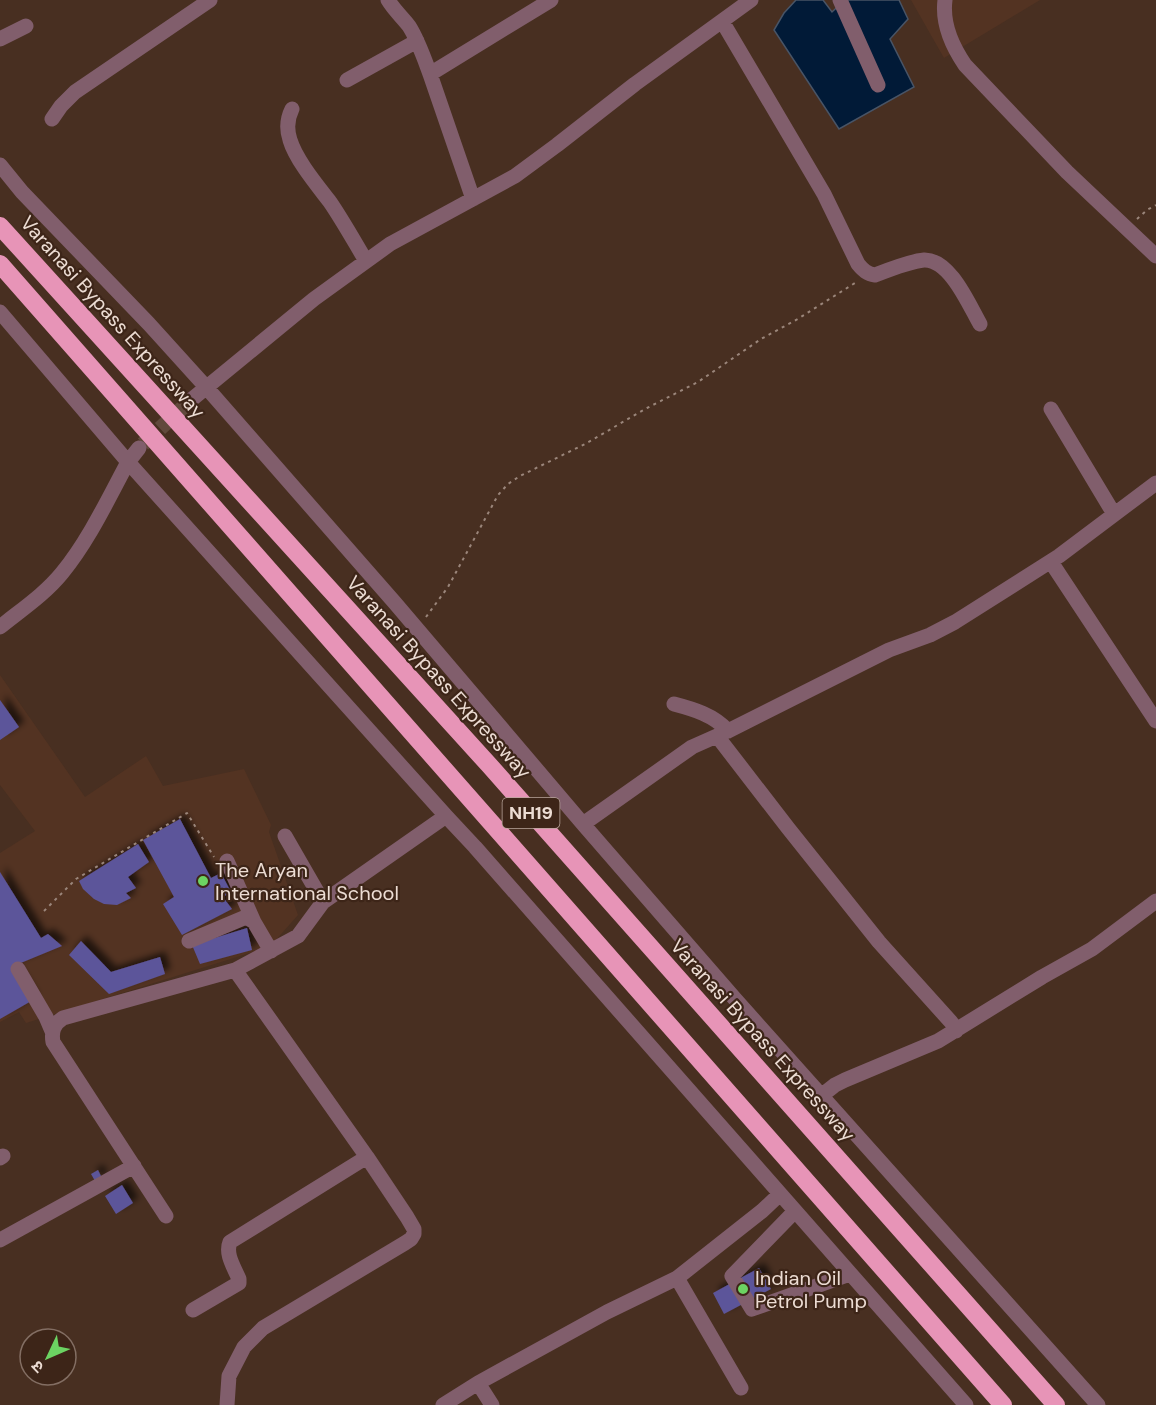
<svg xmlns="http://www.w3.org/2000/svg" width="1156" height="1405" font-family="'DM Sans','Noto Sans Devanagari',sans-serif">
  <defs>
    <filter id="shadow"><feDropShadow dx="5.5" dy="-5.5" stdDeviation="3" flood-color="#0009"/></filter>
  </defs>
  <rect width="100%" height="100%" fill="#482f21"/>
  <!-- built -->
  <path fill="#533322" d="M911 0H1040L944 58Z
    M0 675 85 797 146 756 163 786 244 769 271 825 269 832 298 915 275 941 259 950 26 1023 19 1012 0 1022V853L35 831 0 785Z"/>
  <!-- water -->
  <path fill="#011a37" stroke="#485466" stroke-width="1.5" d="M796 0H823L832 12 845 0H899L908 19 890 39 914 87 839 129 774 30 784 13Z"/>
  <!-- building -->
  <path fill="#5c559a" filter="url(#shadow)" d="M0 700 19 727 0 740Z
    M180 819 211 878 221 873 231 892 223 897 232 909 182 935 163 904 174 897 143 840Z
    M138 844 149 862 128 877 136 888 126 893 131 898 117 905 104 904 94 899 83 889 79 881Z
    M0 872 41 938 48 934 62 946 11 967 33 1000 0 1019Z
    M247 928 252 950 200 964 192 945Z
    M81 941 111 972 160 957 165 974 109 994 69 955Z
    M98 1170 102 1178 95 1181 91 1174Z
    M122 1185 133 1203 116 1214 105 1196Z
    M759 1268 771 1289 724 1314 713 1293Z"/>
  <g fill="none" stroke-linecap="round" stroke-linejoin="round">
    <!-- minor-tunnel -->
    <path stroke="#61493c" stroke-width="15" stroke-dasharray="15 8" stroke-linecap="butt" d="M143 444 191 400"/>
    <!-- path -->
    <path stroke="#9b867b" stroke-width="2" stroke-dasharray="3 4.5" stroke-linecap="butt" d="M1137 219 1147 210 1156 205
      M426 617 448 587 498 495 508 484 520 476 585 444 647 408 698 382 761 339 796 320 855 283
      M44 911 76 879 187 813 214 857"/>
    <!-- minor -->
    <path stroke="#815e6c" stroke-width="15" d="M388 0C394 10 402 17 409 26 418 40 424 58 430 74
      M840 0 878 85
      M945 0C942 23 952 46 965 65L1067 172 1156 256
      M722 21 824 194 858 264C863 270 867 274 875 275 888 270 911 261 924 260 950 259 969 305 980 324
      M0 39 26 26
      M347 80 417 41
      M292 109C287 119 286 128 290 140 296 160 317 185 330 202 343 221 354 241 366 261
      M52 119 61 106 75 92 210 0
      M0 165 22 192 149 324 206 387 395 603 583 824 735 999 1098 1405
      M473 199 430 74 551 0
      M0 312 128 462 446 816 475 847 966 1405
      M191 400 314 299 390 244 515 176 557 145 635 84 751 0
      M1051 409 1114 514
      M1051 562 1156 721
      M0 627C21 610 45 594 62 573 89 540 108 499 128 462L139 448
      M674 704C693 709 714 715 728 731
      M717 736 788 828 879 942 951 1022 956 1031
      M583 824 692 747 728 731 889 650 930 635 955 622 1059 556 1156 483
      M285 836 323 902
      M227 861 254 922
      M189 941 246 917 254 922 271 951
      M18 969 46 1017 52 1031
      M821 1096 835 1085 845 1080 938 1041 1042 977 1092 949 1156 901
      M0 1158 3 1156
      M795 1211 732 1276 752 1309 850 1274
      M166 1216 53 1042C51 1031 54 1024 63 1018L235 970
      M0 1240 134 1166
      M677 1278 741 1388
      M193 1310 239 1283V1279C234 1267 225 1254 230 1242L367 1157
      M478 1383 492 1405
      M227 1405 229 1376 244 1347 263 1328 405 1243 411 1239 414 1234V1229L407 1217 367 1157 235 970 298 936 323 902 446 816
      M443 1405 478 1383 607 1312 677 1278 762 1211 780 1194"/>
    <!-- highway -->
    <path stroke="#e794b7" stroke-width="18" d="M0 226 490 766 1056 1405
      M0 264 1003 1405"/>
  </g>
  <!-- markers -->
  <g fill="#6cd362" stroke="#3d2518" stroke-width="2">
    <circle cx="203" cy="881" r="6"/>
    <circle cx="743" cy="1289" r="6"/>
  </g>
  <g text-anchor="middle" stroke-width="4.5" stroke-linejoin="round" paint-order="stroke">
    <!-- shield labels -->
    <rect fill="#3d2518" stroke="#b8a59b" stroke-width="1.5" x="502.5" y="798" width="57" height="30" rx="4.5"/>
    <g font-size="18" font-weight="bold" fill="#ecdcd3">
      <text x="531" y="819">NH19</text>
    </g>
    <!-- street labels -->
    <g font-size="20" fill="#ecdcd3" stroke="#3d2518">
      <text transform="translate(113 317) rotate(48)" y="7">Varanasi Bypass Expressway</text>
      <text transform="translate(439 677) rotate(48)" y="7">Varanasi Bypass Expressway</text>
      <text transform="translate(763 1040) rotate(48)" y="7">Varanasi Bypass Expressway</text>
    </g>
    <!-- poi labels -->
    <g font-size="20" fill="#ecdcd3" stroke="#3d2518" text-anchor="start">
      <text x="215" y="877">The Aryan<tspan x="215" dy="23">International School</tspan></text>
      <text x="755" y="1285">Indian Oil<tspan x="755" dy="23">Petrol Pump</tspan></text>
    </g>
  </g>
  <!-- north arrow -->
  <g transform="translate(48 1357) rotate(226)"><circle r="28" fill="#3d2518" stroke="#836e63" stroke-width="1.5"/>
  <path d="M0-4.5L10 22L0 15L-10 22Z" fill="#6cd362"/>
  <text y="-9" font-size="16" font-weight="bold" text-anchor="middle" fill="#ecdcd3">उ</text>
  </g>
</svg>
